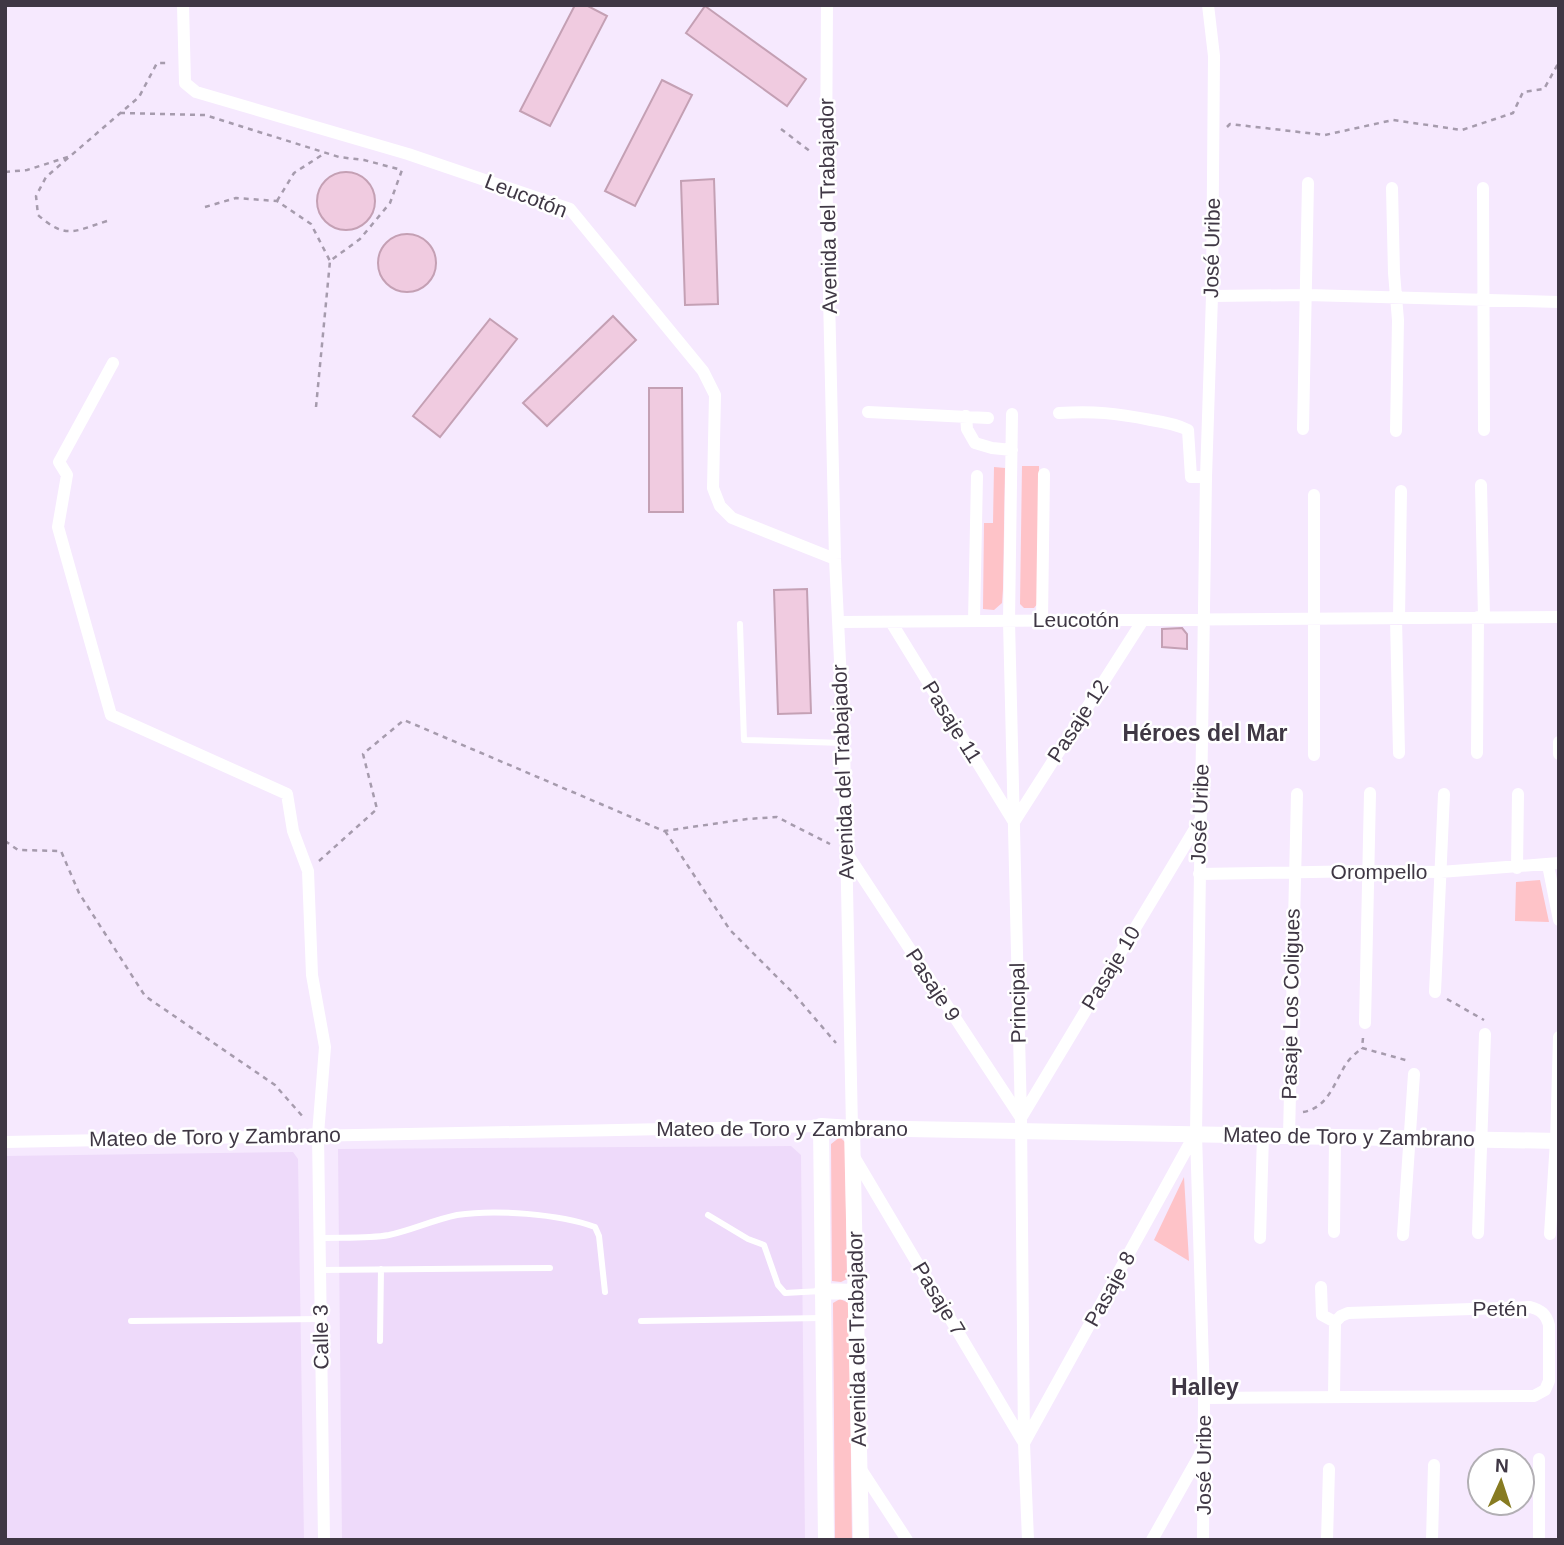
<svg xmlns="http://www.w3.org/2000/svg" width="1564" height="1545" font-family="Helvetica,sans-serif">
  <rect width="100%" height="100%" fill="#f6e9fe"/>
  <!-- built -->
  <path fill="#eedafa" d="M791 1146 801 1155 805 1540H342L338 1149Z
    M293 1152 298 1159 304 1540H5V1156Z"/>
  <!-- green -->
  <path fill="#fec3c8" d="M1022 466H1039L1038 603 1034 608H1024L1020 604Z
    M994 467 1005 468 1003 589 1002 603 994 610 983 609 984 523H993Z
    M1540 880 1549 922 1515 921 1516 882Z
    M840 1137 845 1142 847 1279 841 1282 832 1281 831 1144Z
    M1184 1177 1189 1261 1154 1240Z
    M840 1299 849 1303 852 1540H835L833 1303Z"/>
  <!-- building -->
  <path fill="#f0cbe0" stroke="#c4a0b4" stroke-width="2" d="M575 5H586L607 16 550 126 520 111Z
    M705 6 806 79 787 106 686 33Z
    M662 80 692 95 635 206 605 191Z
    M317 201a29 29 0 1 1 58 0a29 29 0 1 1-58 0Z
    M714 179 718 304 685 305 681 181Z
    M378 263a29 29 0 1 1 58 0a29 29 0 1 1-58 0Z
    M613 316 636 340 547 426 523 403Z
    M490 319 517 339 440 437 413 416Z
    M649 388H682L683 512H649Z
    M807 589 811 713 778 714 774 590Z
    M1182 628 1187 634V649L1162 647V629Z"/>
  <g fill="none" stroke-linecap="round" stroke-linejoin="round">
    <!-- path -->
    <path stroke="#a69bad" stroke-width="2.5" stroke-dasharray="5 5" stroke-linecap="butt" d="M120 113 205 115 339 157 364 160 402 170
      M1227 127 1230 124 1325 135 1393 120 1462 130 1513 113 1523 92 1544 89 1559 62
      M781 129 811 152
      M5 172 27 170 68 157
      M277 201 294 173 325 153
      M205 207 236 198 277 201 311 224 330 261
      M107 221C75 231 66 240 38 215L36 196 46 177 139 97 157 63H170
      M316 407 330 261 360 239 390 203 402 170
      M665 831 730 930 794 994 836 1043
      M5 841 18 850 61 851 79 893 145 996 275 1085 304 1118
      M319 861 377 809 363 754 404 720 664 831 747 819 777 817 830 844
      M1447 999 1484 1020
      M1363 1038 1362 1048 1409 1061
      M1303 1112C1328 1108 1334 1083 1346 1064 1350 1058 1356 1053 1362 1048"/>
    <!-- service -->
    <path stroke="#fff" stroke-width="6" d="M740 624 744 740 843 743
      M708 1215 748 1239 764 1245 778 1285 785 1293 821 1291
      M319 1238C342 1237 367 1239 389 1235 412 1230 433 1220 457 1215 495 1209 559 1214 595 1227L599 1236 605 1292
      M321 1270 550 1268
      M131 1321 321 1319
      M641 1321 821 1318
      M380 1341 381 1269"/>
    <!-- minor -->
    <path stroke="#fff" stroke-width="12" d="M183 5 185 83 196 92 408 154 570 209 703 371 715 395 713 488 720 506 732 518 835 559
      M827 5 826 164 835 559 844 743 852 1128
      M1392 188 1394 273 1398 320 1396 431
      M1483 188 1484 430
      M1212 296 1307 295 1559 302
      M113 363 59 462 67 475 58 527 111 715 287 794 293 831 308 871 312 975 325 1047 318 1134 324 1540
      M868 412 988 418
      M1059 413C1095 411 1115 413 1151 420 1164 422 1176 424 1188 430L1191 477H1206
      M1012 414 1009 621 1021 1118 1024 1443 1028 1540
      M966 416 967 429 975 443 992 448 1012 450
      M1303 429 1308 183
      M1481 485 1484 617
      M1314 495V755
      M1396 618 1399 753
      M1399 618 1401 491
      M974 621 977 476
      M1042 621 1044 474
      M839 622 1559 617
      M891 622 1014 822 1143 620
      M1477 753 1478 617
      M1559 754V742
      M846 852 1021 1118 1199 822
      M1548 865 1559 920
      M1517 868 1518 794
      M1199 874 1367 871 1440 872 1559 863
      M1435 992 1444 794
      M1365 1023 1370 793
      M1289 1136 1297 794
      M5 1142 821 1126
      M853 1155 1024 1443
      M1334 1232 1335 1137
      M1478 1233 1485 1034
      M1550 1234 1556 1141 1559 1037
      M1403 1235 1414 1074
      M1260 1238 1263 1135
      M1321 1287 1322 1315 1335 1322
      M1204 1398 1534 1396 1545 1390 1549 1381V1325C1546 1314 1541 1310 1530 1307L1348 1313 1341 1316 1335 1322 1334 1396
      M1024 1443 1195 1134
      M1539 1459V1540
      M860 1468 907 1540
      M1152 1540 1202 1451
      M1203 1540 1204 1398 1196 1134 1206 477 1212 296 1214 56 1208 5
      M1327 1540 1329 1469
      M1432 1540 1434 1465"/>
    <!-- tertiary -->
    <path stroke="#fff" stroke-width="16" d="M852 1128 861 1540
      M822 1291 855 1292
      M826 1540 821 1126 852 1128 1559 1141"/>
  </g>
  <g text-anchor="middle" stroke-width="5" stroke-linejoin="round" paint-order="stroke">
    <!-- street labels -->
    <g font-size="21" fill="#3f3744" stroke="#fff">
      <text transform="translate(526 196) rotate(21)" y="7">Leucotón</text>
      <text transform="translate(828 206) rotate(-91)" y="7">Avenida del Trabajador</text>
      <text transform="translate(1212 248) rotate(-89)" y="7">José Uribe</text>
      <text x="1076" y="627">Leucotón</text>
      <text transform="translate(1078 721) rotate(-57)" y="7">Pasaje 12</text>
      <text transform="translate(952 722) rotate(58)" y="7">Pasaje 11</text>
      <text transform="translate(843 772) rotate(-92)" y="7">Avenida del Trabajador</text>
      <text transform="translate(1200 814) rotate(-88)" y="7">José Uribe</text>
      <text x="1379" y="879">Orompello</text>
      <text transform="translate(1111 968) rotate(-59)" y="7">Pasaje 10</text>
      <text transform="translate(933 985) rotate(57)" y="7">Pasaje 9</text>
      <text transform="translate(1018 1003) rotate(-91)" y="7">Principal</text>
      <text transform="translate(1291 1004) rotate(-89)" y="7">Pasaje Los Coligues</text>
      <text x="782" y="1136">Mateo de Toro y Zambrano</text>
      <text transform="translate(215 1137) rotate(-1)" y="7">Mateo de Toro y Zambrano</text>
      <text transform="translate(1349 1137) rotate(1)" y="7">Mateo de Toro y Zambrano</text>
      <text transform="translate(1110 1289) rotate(-61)" y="7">Pasaje 8</text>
      <text transform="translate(939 1299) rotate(59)" y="7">Pasaje 7</text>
      <text x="1500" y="1316">Petén</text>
      <text transform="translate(321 1337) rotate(-91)" y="7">Calle 3</text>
      <text transform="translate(857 1339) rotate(-91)" y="7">Avenida del Trabajador</text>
      <text transform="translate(1204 1465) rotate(-90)" y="7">José Uribe</text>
    </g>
    <!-- neighbourhood labels -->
    <g font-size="23" font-weight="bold" fill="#3f3744" stroke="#fff">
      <text x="1205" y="741">Héroes del Mar</text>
      <text x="1205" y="1395">Halley</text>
    </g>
  </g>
  <!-- border -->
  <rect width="1564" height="1545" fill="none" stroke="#3f3744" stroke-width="14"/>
  <!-- north arrow -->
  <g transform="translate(1501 1482) rotate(3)"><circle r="33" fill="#ffffff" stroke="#b2afb4" stroke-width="2"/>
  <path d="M0-5L12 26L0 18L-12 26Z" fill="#877b21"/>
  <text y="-10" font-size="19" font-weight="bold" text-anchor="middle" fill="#3f3744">N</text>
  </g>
</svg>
